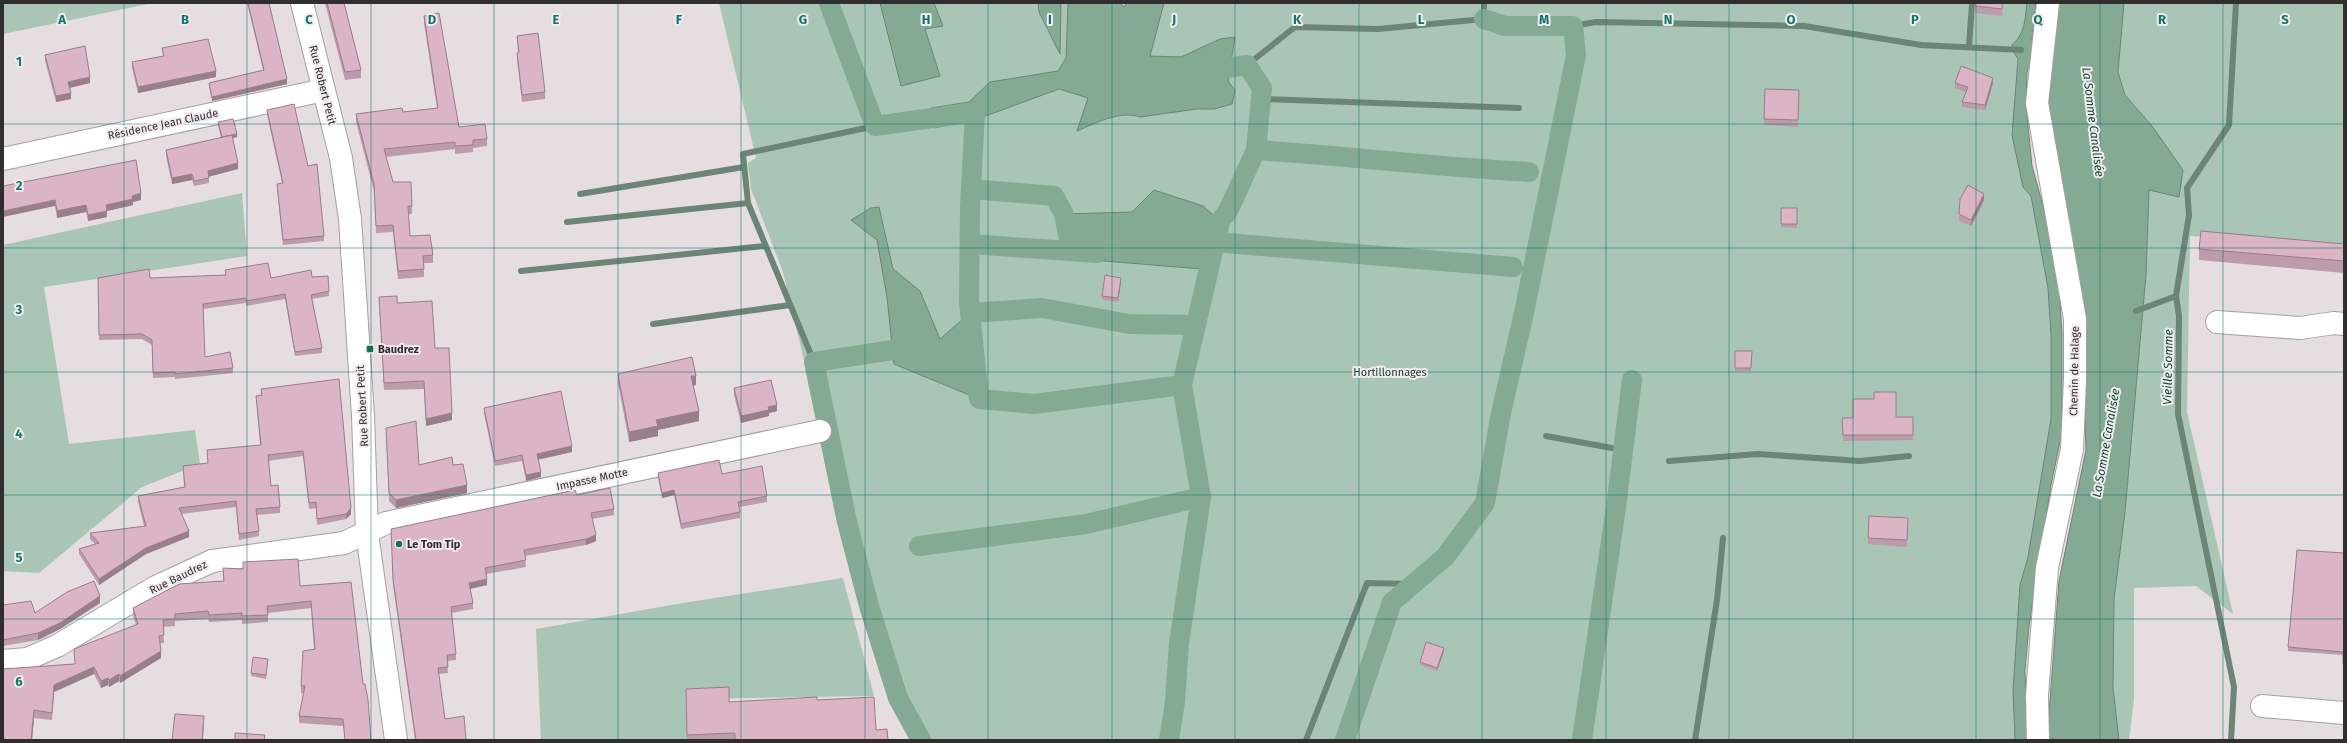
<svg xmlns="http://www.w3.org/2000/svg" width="2347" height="743" font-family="'Fira Sans',sans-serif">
  <rect width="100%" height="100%" fill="#e5dde0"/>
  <!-- green -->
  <path fill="#a9c5b5" d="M3 3H153L3 34Z
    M719 3H2031L2019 117 2052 255 2058 438 2029 590 2022 687V740H911L897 706 868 608 818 419 783 272 751 189 748 163 756 158Z
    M2124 3H2344V246L2190 236 2187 412 2233 614 2196 586 2134 588V699L2129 740H2119L2113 687 2114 599 2125 512 2146 275 2149 189 2179 197 2152 126 2125 95 2118 72Z
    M242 193 247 256 44 287 69 444 195 430 200 464 142 487 39 573 3 571V245Z
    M843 578 874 696 686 699 687 740H541L536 629 677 604Z"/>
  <!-- water -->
  <path fill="#85aa94" stroke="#6c8576" d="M880 3H934L943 26 925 29 940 76 901 86Z
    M1038 3H1061L1060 54 1039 12Z
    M1068 3H1120L1124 7 1127 3H1164L1150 56 1181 57 1220 39 1235 37 1228 81 1235 90 1232 104 1214 109H1197L1140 117C1120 110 1096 123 1077 131L1088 98 1059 89 980 118 935 128 931 108 969 102 990 82 1058 71 1066 58Z
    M2027 3H2036L2032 40 2035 51 2027 72 2026 105 2032 166 2045 213 2059 288 2062 333V432L2051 485 2029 626 2025 670 2027 740H2015L2013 690 2020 585 2028 557 2051 419V335L2048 288 2031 196 2023 187 2012 135 2018 59 2013 51 2012 45C2025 34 2025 19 2027 3Z
    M2056 3H2124L2118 72 2125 95 2152 126 2183 170 2179 197 2149 190 2146 275 2125 512 2114 599 2113 687 2119 740H2047L2059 581 2086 450 2080 285 2047 121V48Z
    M1154 190 1203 206 1220 221 1209 261 1202 269 1068 258 1071 251 1064 214 1132 212Z
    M879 207 893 269 920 291 940 339 970 313 979 399 894 364 887 297 877 240 851 220 871 208Z"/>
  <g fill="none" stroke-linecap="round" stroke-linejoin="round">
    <!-- stream -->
    <path stroke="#6c8576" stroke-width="6" d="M1573 26 1596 22 1804 26 1921 45 2021 50
      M1969 46 1972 3
      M1247 65 1295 27 1378 29 1484 19V3
      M1261 99 1519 108
      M580 194 744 167
      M567 222 748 203
      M521 271 765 246
      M2136 311 2176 296
      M653 324 790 305
      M814 362 748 203 743 154 875 126
      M1546 436 1623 450
      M1669 461 1758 454 1860 461 1909 456
      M1306 740 1367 583 1413 584
      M1695 740 1717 600 1723 538
      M2231 740 2234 687 2178 414 2179 316 2176 296 2189 215 2187 188 2229 125 2236 3"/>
    <!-- canal -->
    <path stroke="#85aa94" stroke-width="20" d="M829 3 875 126 975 112 970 207 969 302 979 399 1034 404 1182 385 1201 497 1179 643 1175 702 1169 740
      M1256 150C1348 156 1438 167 1529 172
      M971 189 1054 196 1064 214 1071 251
      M1214 242 1513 267
      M970 244 1097 253
      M970 313 1042 308 1129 324 1195 325
      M919 346 814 362 847 522 869 606 898 698 921 740
      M1182 385 1220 221 1228 211 1256 150 1262 88 1247 65 1204 71
      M919 546 1086 524 1201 497
      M1345 740 1392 602 1445 557 1485 503 1501 413 1524 313 1576 55 1573 26H1505L1484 19
      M1582 740 1616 507 1632 380"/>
    <!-- minor casing -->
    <g stroke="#a79fa2" stroke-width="24">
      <path id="minor" d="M302 3 341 158 350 219 363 416 367 533 396 740
        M3 159 324 90
        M2217 322 2300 328 2334 323 2344 324
        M3 661 27 659 57 646 154 588 212 561 344 543 386 523 820 431
        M2262 706 2344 713
        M2038 740 2037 695 2047 568 2072 449 2075 379V319L2037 103 2048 3"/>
    </g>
    <!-- minor -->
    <use href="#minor" stroke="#fff" stroke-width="22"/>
  </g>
  <!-- wall -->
  <path fill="#bc9baa" d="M247 3H269L287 84 212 101 209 87V83L263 70Z
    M325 3H344L361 70V78L345 80Z
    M2003 3 2002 16 1975 13V6Z
    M424 16 459 127 487 139V146L473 148V152L455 154V149L386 157 393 182 412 206V214H408L410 236 433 255V263H424V277L398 279 393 232 376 233 374 191 356 122V114L403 112 437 108 424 23Z
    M517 36 545 92V99L522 102 517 59V53H518Z
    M162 48 216 77 138 93 132 68V62L163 56Z
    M45 55 90 83 70 88 71 99 56 102 45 61Z
    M1955 83H1993L1985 110 1962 107V102L1966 92 1955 88Z
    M1765 89 1799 90 1798 127 1764 125Z
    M267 110 324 236V241L283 245 277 189V184L282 183 267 115Z
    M218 122 237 137 233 138 238 169 209 176V183L194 186 192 180 172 184 166 156V150L221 138 218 126Z
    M3 186 141 200 133 202V205L107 211V217L88 221 86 212 57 218 55 206Z
    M1984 200 1971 226 1959 221V214Z
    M1781 208H1797V228L1781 227Z
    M2344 244V273L2199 260V249Z
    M225 270 271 278 312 277 329 291V296L312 299 322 348V353L295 356 285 299 246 306V303L203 309 205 357 233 368V373L175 379V377L153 378 152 345 142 339 99 340 98 278H150L225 275Z
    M1121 281 1118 302 1102 300V296Z
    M379 297 397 303 435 348 452 420 426 426 424 389 384 390Z
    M1735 351H1752L1751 371H1735Z
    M618 374 696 385 693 386 699 421 658 430V436L629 442 618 383Z
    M734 388 777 411 769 413V416L741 423 734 395Z
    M261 389 351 514 346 519 317 525 316 508 309 509 303 456 268 461 271 486 280 507V513L257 515 259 531V536L239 540 236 507 181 514 189 537 146 554 99 585 79 554V549L95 544 90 539V533L144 526 138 502V496L184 487 183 466 208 463 207 450 260 445 256 396 261 395Z
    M484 408 572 452 538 459 541 477 526 481 522 461 495 466 484 414Z
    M1913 417V440L1843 441 1842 418Z
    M386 428 419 465H453L467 493 396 508 389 501Z
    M658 473 722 474 767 496V502L739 507 740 512V518L681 529 674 495 662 498 658 478Z
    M577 495 614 509V515L592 519 596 541 586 545 525 556 526 567 486 574 487 585 470 589 473 603V609L451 613 456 654V660L447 661 448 673 438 674 445 719 466 740H415L393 585 391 529Z
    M1869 516 1908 524 1907 547 1868 544Z
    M2344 553V667H2343V655L2288 651V647Z
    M243 562 300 586 351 582 363 684 371 740H345L343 726 299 723V716L304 694 301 693V686L314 649 311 608 268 613V622L242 624V620L209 622 208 619 175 621V626L163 627 164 643H160L161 658 120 683 119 681 109 687 108 685 101 688 94 674 54 692 52 720 34 718 32 740H3V669L74 664 136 625 133 615V608L223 581V568L243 569Z
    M100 603 60 629 38 640 3 646V605L35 613Z
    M1444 651 1437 671 1420 665V662Z
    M268 662 266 679 251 676V673Z
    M686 689 729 702 817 700 876 730 888 740H687Z"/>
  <!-- shaded-wall -->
  <path fill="#997e8b" d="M216 71V77L138 93V87Z
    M90 77V83L68 88V82Z
    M1993 78V83L1985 110V105Z
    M287 79V84L212 101V97Z
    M71 93V99L56 102V96Z
    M237 134V137L222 141V137Z
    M238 163V169L208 177V171Z
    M192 174V180L172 184V178Z
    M141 193V200L133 202V205L107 211V217L88 221V215L106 205 132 196Z
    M1984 194V200L1971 226V220Z
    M55 200V206L3 217V211Z
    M86 205V212L57 218V211Z
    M1121 278V281L1118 302V298Z
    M691 376H696V385L691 386Z
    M777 405V411L769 413V416L741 423V416L768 407Z
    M699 411V421L658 430V436L629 442V432L656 420Z
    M452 413V420L426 426V419Z
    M572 446V452L537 460V454Z
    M541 472V477L526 481V475Z
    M467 485V493L396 508V500Z
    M674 490V495L662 498V493Z
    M351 508V514L346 519V514Z
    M189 531V537L146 554 99 585V579L146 548Z
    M596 535V541L586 545V539Z
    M487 579V585L469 589V583Z
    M100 596V603L60 629 38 640V633Z
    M1444 648V651L1437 671V668Z
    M161 651V658L120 683V676Z
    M94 667V674L54 692 52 720 54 685Z
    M119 674V681L109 687V680Z
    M108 678V685L101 688V681Z
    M34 710V718L32 740H31Z
    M204 716V724L203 740H202Z"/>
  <!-- building -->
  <path fill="#dbb4c6" stroke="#997e8b" d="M248 3H269L287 79 212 97 209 83 264 70Z
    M327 3H344L361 70 345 72Z
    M1976 3H2002V9L1975 6Z
    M439 13 459 127 485 124 487 139 473 140V145L455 146V142L384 149 393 182H411L412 206H408L410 236 430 235 433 255 423 256 424 269 398 271 393 225 376 226 374 184 356 114 402 108 403 112 438 108 424 16Z
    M538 33 545 92 522 95 517 53 519 52 517 36Z
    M208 39 216 71 138 87 132 62 164 56 162 48Z
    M85 46 90 77 68 82 71 93 56 96 45 55Z
    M1961 66 1993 78 1985 105 1962 102 1968 87 1955 83Z
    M1765 89 1799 90 1798 120 1764 119Z
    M294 104 308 166 317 164 324 236 283 240 277 184 283 183 267 110Z
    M233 119 237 134 222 137 218 122Z
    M232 135 238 163 208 171 209 178 194 181 192 174 172 178 166 150Z
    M136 160 141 193 132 196 133 199 106 205 107 211 88 215 86 205 57 211 55 200 3 211V186Z
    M1968 185 1984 194 1971 220 1959 214 1960 199Z
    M1781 208H1797V224H1781Z
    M2201 231 2344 244V261L2199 249Z
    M268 263 271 278 311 270 312 277 328 276 329 291 311 295 322 348 295 352 285 294 246 301V298L203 304 205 357 230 352 233 368 175 374V372L153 373 152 340 142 334 99 335 98 278 149 269 150 278 226 275 225 270Z
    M1105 275 1121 278 1118 298 1102 296Z
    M397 296V303L432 301 435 348H449L452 413 426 419 424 381 384 383 379 297Z
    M1735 351H1752L1751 368H1735Z
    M692 357 696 376H691L699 411 656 420 658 426 629 432 618 374Z
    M339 379 351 508 346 514 317 519 316 502 309 503 303 451 268 455 271 486 278 485 280 507 256 509 259 531 239 534 236 501 179 508 189 531 146 548 99 579 79 549 99 543 90 533 146 526 138 496 185 487 183 466 208 463 207 450 261 445 256 396 262 395 261 389Z
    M771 380 777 405 768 407 769 410 741 416 734 388Z
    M561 391 572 446 537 454 541 472 526 475 522 455 495 461 484 408Z
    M1874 392H1896V417H1913V435H1843L1842 418H1853V399H1874Z
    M416 421 419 465 452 457 453 465 463 464 467 485 396 500 389 493 386 428Z
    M719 460 722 474 762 466 767 496 738 502 740 512 681 524 674 490 662 493 658 473Z
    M610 488 614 509 591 513 596 535 586 539 524 550 526 560 485 568 487 579 469 583 473 603 451 607 456 654 447 655 448 667 438 668 445 719 464 716 466 740H416L393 579 391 529 575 490 577 495Z
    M1869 516 1908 518 1907 540 1868 538Z
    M2297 550 2344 553V664H2343V652L2288 647Z
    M298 559 300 586 351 582 363 684H365L368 700 371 740H345L343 719 299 716 305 686H301L303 651 315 649 311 601 267 606 268 615 242 616V613L209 615 208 611 175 614V619L163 620 164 635 159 636 161 651 120 676 119 674 109 680 108 678 101 681 94 667 54 685 52 713 34 710 31 740H4V737H3V669L75 664 74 649 138 624 133 608 179 584 224 581 223 568 243 569V562Z
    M94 581 100 596 60 623 38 633 3 640V605L31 601 35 613 67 592Z
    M1426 642 1444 648 1437 668 1420 662Z
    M253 657 268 659 266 675 251 673Z
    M729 687V702L817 697V700L874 697 876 730 887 729 888 740H735V733L687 735 686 689Z
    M175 714 204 716 202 740H172Z
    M235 733 265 735 264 740H235Z"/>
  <!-- grid -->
  <path fill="none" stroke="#0f766e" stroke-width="1" stroke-opacity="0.55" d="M124 3V740M247 3V740M371 3V740M494 3V740M618 3V740M741 3V740M865 3V740M988 3V740M1112 3V740M1235 3V740M1359 3V740M1482 3V740M1606 3V740M1729 3V740M1853 3V740M1976 3V740M2100 3V740M2223 3V740M3 124H2344M3 248H2344M3 372H2344M3 495H2344M3 619H2344"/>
  <!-- markers -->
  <g fill="#11744b" stroke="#f2eaee" stroke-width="1.5">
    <rect x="366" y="345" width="8" height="8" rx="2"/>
    <circle cx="399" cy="544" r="4"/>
  </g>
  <g text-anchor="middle" stroke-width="4" stroke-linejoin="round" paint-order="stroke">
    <!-- street labels -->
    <g font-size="11" fill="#312e2f" stroke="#f2eaee">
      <text transform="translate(323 85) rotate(76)" y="4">Rue Robert Petit</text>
      <text transform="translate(163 124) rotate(-12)" y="4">Résidence Jean Claude</text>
      <text transform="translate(2074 371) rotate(-89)" y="4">Chemin de Halage</text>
      <text transform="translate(362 406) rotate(-93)" y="4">Rue Robert Petit</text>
      <text transform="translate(592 479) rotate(-12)" y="4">Impasse Motte</text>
      <text transform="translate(178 577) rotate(-26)" y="4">Rue Baudrez</text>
    </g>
    <!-- poi labels -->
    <g font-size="11" font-weight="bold" fill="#312e2f" stroke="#f2eaee" text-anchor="start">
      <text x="378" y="353">Baudrez</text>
      <text x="407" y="548">Le Tom Tip</text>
    </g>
    <!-- park labels -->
    <g font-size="11" fill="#12412b" stroke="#f2eaee">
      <text x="1390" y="376">Hortillonnages</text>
    </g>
    <!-- water labels -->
    <g font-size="12" font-style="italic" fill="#094d30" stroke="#f2eaee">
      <text transform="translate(2093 122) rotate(83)" y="4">La Somme Canalisée</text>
      <text transform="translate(2168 367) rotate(-89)" y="4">Vieille Somme</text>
      <text transform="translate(2106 443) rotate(-80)" y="4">La Somme Canalisée</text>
    </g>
  </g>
  <g font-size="13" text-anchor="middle" font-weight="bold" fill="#0f766e" stroke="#f2eaee" stroke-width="4" stroke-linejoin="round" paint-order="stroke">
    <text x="62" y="24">A</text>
    <text x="185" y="24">B</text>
    <text x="309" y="24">C</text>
    <text x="432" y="24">D</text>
    <text x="556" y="24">E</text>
    <text x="679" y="24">F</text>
    <text x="803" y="24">G</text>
    <text x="926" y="24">H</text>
    <text x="1050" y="24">I</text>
    <text x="1174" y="24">J</text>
    <text x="1297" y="24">K</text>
    <text x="1421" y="24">L</text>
    <text x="1544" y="24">M</text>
    <text x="1668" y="24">N</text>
    <text x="1791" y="24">O</text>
    <text x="1915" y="24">P</text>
    <text x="2038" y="24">Q</text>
    <text x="2162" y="24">R</text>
    <text x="2285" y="24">S</text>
    <text x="19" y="66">1</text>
    <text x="19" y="190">2</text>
    <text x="19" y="314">3</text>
    <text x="19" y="438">4</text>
    <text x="19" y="562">5</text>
    <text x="19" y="686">6</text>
  </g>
  <!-- border -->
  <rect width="2347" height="743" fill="none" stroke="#312e2f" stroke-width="8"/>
</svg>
